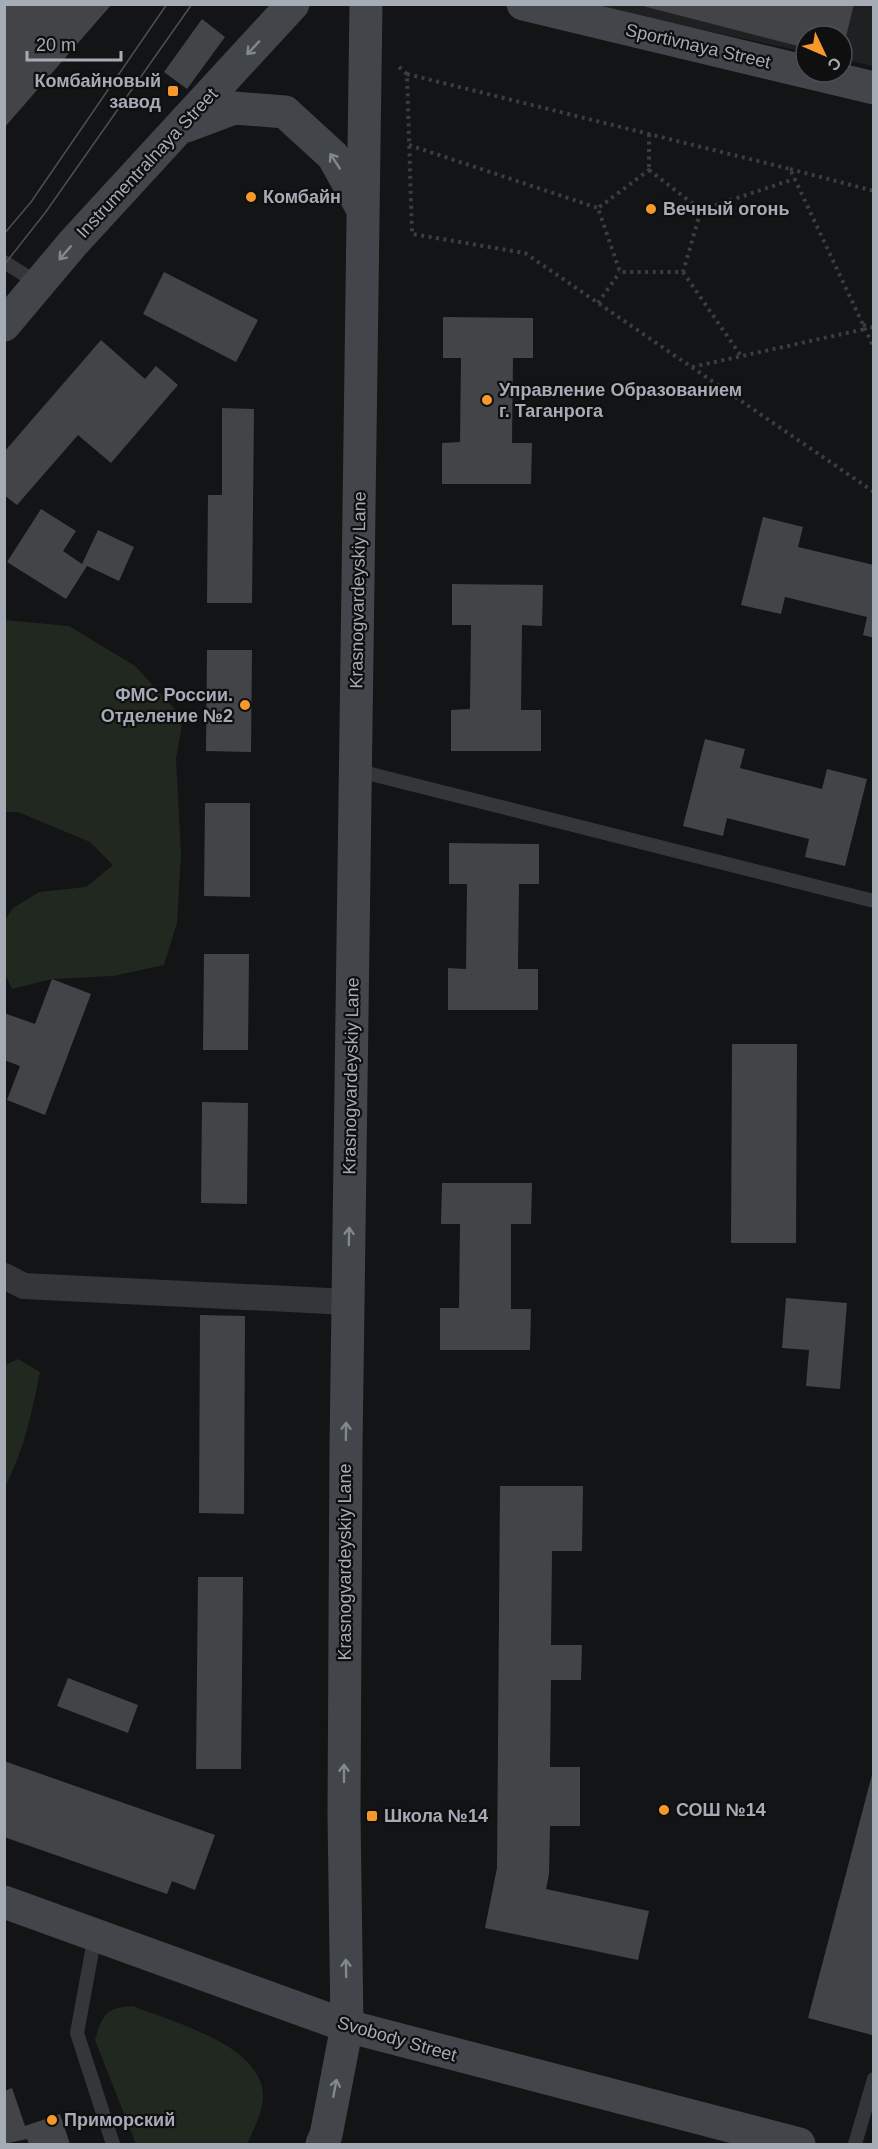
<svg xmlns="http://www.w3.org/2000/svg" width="878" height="2149" font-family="Arial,sans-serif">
  <rect width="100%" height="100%" fill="#131415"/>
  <!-- built -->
  <path fill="#1f2022" d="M585 5H873V66L842 59V36H806V52Z"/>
  <!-- green -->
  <path fill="#202820" d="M5 620 69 626 135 666 183 718 176 759 181 853 177 923 164 965 113 976 52 979 12 989 5 974V920L13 908 39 892 86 887 113 865 90 842 18 812H5Z
    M18 1359 40 1372C32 1413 24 1450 5 1487V1365Z
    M133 2006C172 2022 263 2045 263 2096 263 2113 253 2130 247 2144H136L95 2040C103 2014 105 2008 133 2006Z"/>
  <!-- building -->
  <path fill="#424448" d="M4 4H112L4 128Z
    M635 4H854L843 49 842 36H806V48Z
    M202 19 225 37 187 89 164 72Z
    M164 272 258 320 236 362 143 314Z
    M443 317 533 318V358H513L512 443H532L531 484H442V443L460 442 461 358H443Z
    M101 340 145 379 156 366 178 385 111 463 78 435 17 505 4 495V452Z
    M222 408 254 409 252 603H207L208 495H222Z
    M41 509 76 531 63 551 82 564 98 530 134 547 119 581 87 566 66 599 7 562Z
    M763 517 803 527 798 547 874 565V638L863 635 867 617 785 597 781 614 741 605Z
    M452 584 543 585 542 626 522 625 521 710H541V751H451V710L470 709 471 625H452Z
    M207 650H252L251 752 206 751Z
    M705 739 745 749 740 768 822 789 827 769 867 779 845 866 805 857 809 839 727 818 723 836 683 826Z
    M205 803H250V897L204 896Z
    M449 843 539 844V884H519L518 969H538V1010H448V968L466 969 467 884H449Z
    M204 954H249L248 1050H203Z
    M52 979 91 994 45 1115 7 1100 20 1066 4 1060V1013L35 1024Z
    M732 1044H797L796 1243H731Z
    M202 1102 248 1103 247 1204 201 1203Z
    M442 1183H532L531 1224H511V1309H531L530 1350H440V1308H459L460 1224H441Z
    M786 1298 847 1303 840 1389 806 1386 809 1350 782 1348Z
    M200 1315 245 1316 244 1514 199 1513Z
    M500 1486H583L582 1551H552L551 1645H582L581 1680H551L550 1767H580V1826H550L549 1874 546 1889 649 1911 638 1960 485 1928 497 1868Z
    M198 1577H243L241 1769H196Z
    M68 1678 138 1705 128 1733 57 1706Z
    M4 1761 215 1835 195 1890 172 1881 167 1894 4 1837Z
    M873 1771 874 2029 872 2035 808 2018Z
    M12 2088 25 2126 60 2114 70 2144H29L27 2139 4 2144V2091Z"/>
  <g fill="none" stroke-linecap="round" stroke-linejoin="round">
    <!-- path -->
    <path stroke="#3a3d41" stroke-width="4" stroke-dasharray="3 4.5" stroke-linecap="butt" d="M399 67 407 74 412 234 525 253 874 492
      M407 74 790 169 874 348
      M649 134V170
      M409 145 598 208
      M790 169 874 191
      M649 170 701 210 683 272H620L598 208Z
      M701 210 794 179
      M683 272 741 356
      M598 303 620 272
      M863 325 874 328
      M692 367 865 329"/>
    <!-- lane -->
    <path stroke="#34363a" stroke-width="14" d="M4 262 38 283
      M355 770 874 901
      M95 1935 77 2033 113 2144
      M855 2144 874 2079"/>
    <!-- street -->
    <path stroke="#34363a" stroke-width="26" d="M4 1276 24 1286 348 1302"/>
    <!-- secondary -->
    <path stroke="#42454a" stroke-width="33" d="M523 4 874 88
      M186 126 234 108 285 112 333 156 363 210
      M4 325 74 242 293 4
      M4 1902 347 2026 799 2144
      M322 2144 326 2135 347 2026 344 1814 346 1447 366 4"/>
    <!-- tram -->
    <path stroke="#4b4e53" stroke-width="1.5" d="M4 234 31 202 167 4
      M4 265 45 213 192 4"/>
  </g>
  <!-- one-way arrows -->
  <defs><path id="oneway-shaft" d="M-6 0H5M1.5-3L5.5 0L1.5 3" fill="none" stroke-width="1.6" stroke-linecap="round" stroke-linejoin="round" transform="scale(1.5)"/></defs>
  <g stroke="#828890">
    <use href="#oneway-shaft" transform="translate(253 48) rotate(133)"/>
    <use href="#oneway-shaft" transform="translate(335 161) rotate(-123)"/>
    <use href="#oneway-shaft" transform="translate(65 253) rotate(131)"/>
    <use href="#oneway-shaft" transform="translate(349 1236) rotate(-89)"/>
    <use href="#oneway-shaft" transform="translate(346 1431) rotate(-89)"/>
    <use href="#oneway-shaft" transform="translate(344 1773) rotate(-90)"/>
    <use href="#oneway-shaft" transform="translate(346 1968) rotate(-91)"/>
    <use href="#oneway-shaft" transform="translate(335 2088) rotate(-79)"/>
  </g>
  <!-- markers -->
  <g fill="#f7992a" stroke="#0f0f10" stroke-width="2">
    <rect x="167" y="85" width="12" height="12" rx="3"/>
    <circle cx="251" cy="197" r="6"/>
    <circle cx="651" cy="209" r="6"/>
    <circle cx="487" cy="400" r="6"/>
    <circle cx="245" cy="705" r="6"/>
    <circle cx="664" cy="1810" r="6"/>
    <rect x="366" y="1810" width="12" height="12" rx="3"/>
    <circle cx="52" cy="2120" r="6"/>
  </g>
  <g text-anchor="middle" stroke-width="4.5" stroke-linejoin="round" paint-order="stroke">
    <!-- street labels -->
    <g font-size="18" fill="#a5acb6" stroke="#0f0f10">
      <text transform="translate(698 46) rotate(13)" y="6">Sportivnaya Street</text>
      <text transform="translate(147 163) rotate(-47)" y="6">Instrumentralnaya Street</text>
      <text transform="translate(358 590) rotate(-89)" y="6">Krasnogvardeyskiy Lane</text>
      <text transform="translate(351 1076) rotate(-89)" y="6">Krasnogvardeyskiy Lane</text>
      <text transform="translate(345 1562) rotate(-90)" y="6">Krasnogvardeyskiy Lane</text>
      <text transform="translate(397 2039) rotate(16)" y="6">Svobody Street</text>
    </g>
    <!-- poi labels -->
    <g font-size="18" font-weight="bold" fill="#a5acb6" stroke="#0f0f10" text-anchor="start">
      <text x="161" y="87" text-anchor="end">Комбайновый<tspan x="161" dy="21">завод</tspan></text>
      <text x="263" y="203">Комбайн</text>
      <text x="663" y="215">Вечный огонь</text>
      <text x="499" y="396">Управление Образованием<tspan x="499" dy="21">г. Таганрога</tspan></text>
      <text x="233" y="701" text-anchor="end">ФМС России.<tspan x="233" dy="21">Отделение №2</tspan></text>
      <text x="676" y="1816">СОШ №14</text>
      <text x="384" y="1822">Школа №14</text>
      <text x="64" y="2126">Приморский</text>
    </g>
  </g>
  <!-- border -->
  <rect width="878" height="2149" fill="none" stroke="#a5acb6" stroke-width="12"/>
  <!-- north arrow -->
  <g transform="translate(824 54) rotate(134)"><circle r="28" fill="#0f0f10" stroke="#4b4e52" stroke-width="1.5"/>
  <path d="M0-4.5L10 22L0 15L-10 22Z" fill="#f7992a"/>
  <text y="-9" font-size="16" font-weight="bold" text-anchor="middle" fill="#a5acb6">С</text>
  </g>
  <!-- scale -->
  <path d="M27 51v9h94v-9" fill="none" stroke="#a5acb6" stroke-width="3"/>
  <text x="36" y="51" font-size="18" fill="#a5acb6" stroke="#0f0f10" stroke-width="4.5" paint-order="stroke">20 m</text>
</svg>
